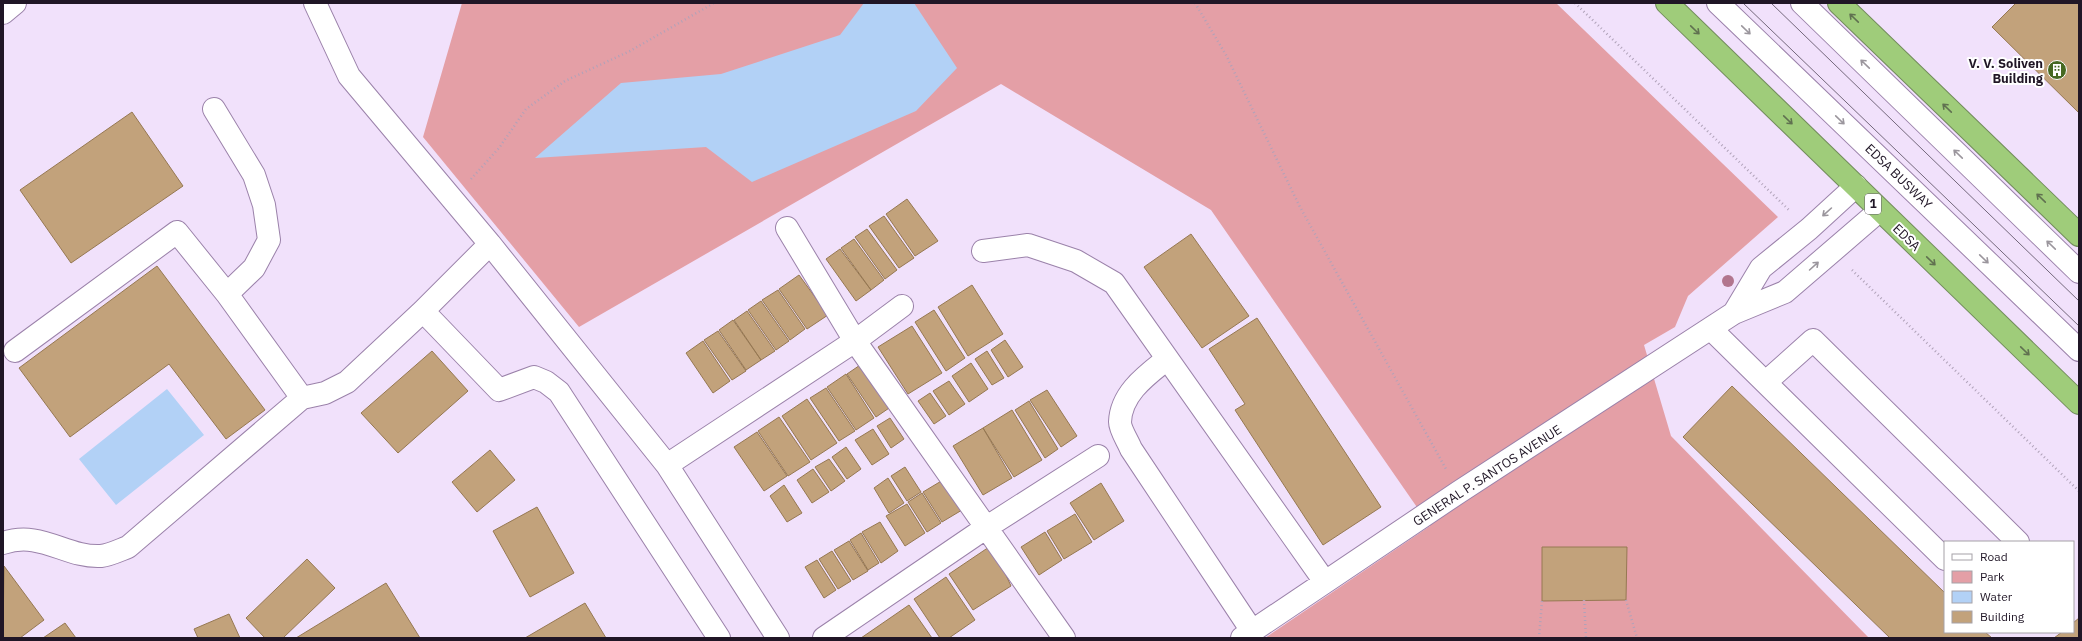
<svg xmlns="http://www.w3.org/2000/svg" width="2082" height="641" font-family="'IBM Plex Sans',sans-serif">
  <rect width="100%" height="100%" fill="#f1e1fb"/>
  <!-- green -->
  <path fill="#e49fa6" d="M462 3H1556L1778 217 1688 296 1675 327 1644 345 1671 436 1869 638H1265L1430 526 1211 210 1001 84 579 327 423 137Z"/>
  <!-- water -->
  <path fill="#b2d1f6" d="M864 3H914L957 68 916 111 752 182 706 147 535 158 621 83 721 74 840 35Z
    M167 389 204 435 116 505 79 459Z"/>
  <!-- building -->
  <path fill="#c2a27b" stroke="#967852" d="M2016 3H2079V113L1992 27Z
    M132 112 183 186 71 263 20 190Z
    M907 199 938 241 915 256 886 214Z
    M884 216 914 258 899 268 869 226Z
    M867 229 897 270 885 279 855 237Z
    M1191 234 1249 316 1202 348 1144 267Z
    M854 239 884 280 871 290 841 248Z
    M840 249 871 290 856 301 826 259Z
    M157 266 265 410 226 439 169 364 70 437 19 368Z
    M799 275 828 315 807 329 779 289Z
    M972 285 1003 334 968 356 938 307Z
    M778 290 805 329 790 340 762 300Z
    M761 301 789 341 776 350 748 310Z
    M934 310 965 358 946 371 915 322Z
    M747 311 775 351 761 360 734 320Z
    M1257 318 1381 507 1323 545 1235 410 1245 404 1209 349Z
    M733 320 761 360 746 370 719 330Z
    M912 326 942 373 908 394 878 347Z
    M718 331 746 371 732 380 704 340Z
    M1005 340 1023 367 1008 377 991 350Z
    M703 341 730 381 713 393 686 353Z
    M432 351 468 391 398 453 361 413Z
    M987 351 1004 378 992 385 975 359Z
    M866 361 895 404 876 417 847 374Z
    M971 363 988 389 969 402 952 376Z
    M846 374 874 418 856 430 827 387Z
    M949 381 965 404 949 415 933 391Z
    M1732 386 1945 593V632H1985L1992 638H1890L1683 437Z
    M826 388 855 431 839 441 810 398Z
    M1047 390 1077 436 1061 447 1030 400Z
    M930 393 946 416 934 424 918 401Z
    M807 399 837 443 811 460 782 416Z
    M1029 401 1058 449 1045 458 1015 410Z
    M1012 410 1042 460 1014 477 983 428Z
    M779 417 810 462 788 476 758 431Z
    M890 418 904 439 891 448 877 426Z
    M983 428 1012 478 983 495 953 446Z
    M873 429 889 454 872 465 855 440Z
    M757 432 787 476 764 491 734 447Z
    M846 447 861 469 847 479 832 457Z
    M490 450 515 480 477 512 452 482Z
    M829 459 845 481 831 491 815 467Z
    M905 467 921 492 907 501 891 476Z
    M813 469 829 492 812 503 797 480Z
    M888 478 904 503 889 513 874 488Z
    M943 480 962 510 942 522 923 492Z
    M1101 483 1124 521 1094 540 1070 503Z
    M784 485 802 513 787 522 770 496Z
    M922 493 941 523 927 532 908 502Z
    M907 504 925 533 905 546 886 516Z
    M537 507 574 573 530 597 493 531Z
    M1075 514 1092 542 1064 559 1047 531Z
    M880 522 898 551 881 563 862 532Z
    M1045 532 1062 560 1039 575 1021 547Z
    M861 533 879 563 868 570 850 540Z
    M849 541 868 571 853 580 834 550Z
    M992 545 1011 586 973 610 949 574Z
    M1542 547H1627L1626 600 1542 601Z
    M832 551 851 581 838 589 819 559Z
    M307 559 335 588 283 638H265L246 618Z
    M817 560 836 590 824 598 805 567Z
    M4 566 44 620 20 638H3Z
    M946 577 975 620 949 638H940L914 599Z
    M386 583 420 638H296Z
    M585 603 606 638H525Z
    M909 605 932 638H861Z
    M229 614 240 638H198L194 629Z
    M2079 618V638H2054L2062 632H2073V623Z
    M65 623 76 638H43Z"/>
  <g fill="none" stroke-linecap="round" stroke-linejoin="round">
    <!-- minor casing -->
    <g stroke="#9b82aa" stroke-width="24">
      <path id="minor" d="M315 3 349 76 490 244 667 465 778 638
        M1718 3 2079 350
        M1802 3 2079 272
        M3 13 15 3
        M214 109 254 175 264 205 269 240 254 268 227 294
        M787 228 855 341 1064 638
        M983 251 1028 245 1076 261 1114 283 1325 582
        M423 311 499 390 534 377 546 382 559 392 719 638
        M1734 313 1761 268 1809 229 1856 186
        M1711 329 1945 559
        M15 351 177 232 227 294 302 398
        M1167 359C1147 375 1121 393 1120 422 1120 430 1128 441 1131 449L1252 631
        M1766 382 1813 340 2018 542
        M667 465 855 341 902 306
        M3 543C41 530 66 558 101 556 110 555 120 550 128 547L302 398 325 393 347 382 423 311 490 244
        M824 638 987 527 1098 456
        M1242 638 1459 492 1734 313 1785 292 1879 211"/>
    </g>
    <!-- highway casing -->
    <g stroke="#738c5d" stroke-width="24">
      <path id="highway" d="M1667 3 2079 403
        M1839 3 2079 235"/>
    </g>
    <!-- path -->
    <path stroke="#b0a2b9" stroke-width="2.5" stroke-dasharray="1 3" stroke-linecap="butt" d="M1195 3 1226 55 1300 207 1446 469
      M1575 3 1790 211
      M471 179 499 148 526 109 565 81 630 51 714 3
      M1852 270 2079 491
      M1584 600 1586 638
      M1626 600 1637 638
      M1539 638 1542 601"/>
    <!-- minor -->
    <use href="#minor" stroke="#fff" stroke-width="22"/>
    <!-- highway -->
    <use href="#highway" stroke="#9fcc7a" stroke-width="22"/>
    <!-- tram -->
    <path stroke="#74687c" stroke-width="1" d="M1743 3 2079 326
      M1771 3 2079 301"/>
  </g>
  <!-- trees -->
  <circle fill="#b2758e" cx="1728" cy="281" r="6"/>
  <!-- one-way arrows -->
  <defs><path id="oneway-shaft" d="M-6 0H5M1.5-3L5.5 0L1.5 3" fill="none" stroke-width="1.6" stroke-linecap="round" stroke-linejoin="round"/></defs>
  <g stroke="#607150">
    <use href="#oneway-shaft" transform="translate(1854 18) rotate(-136)"/>
    <use href="#oneway-shaft" transform="translate(1695 30) rotate(44)"/>
    <use href="#oneway-shaft" transform="translate(1947 108) rotate(-136)"/>
    <use href="#oneway-shaft" transform="translate(1788 120) rotate(44)"/>
    <use href="#oneway-shaft" transform="translate(2041 198) rotate(-136)"/>
    <use href="#oneway-shaft" transform="translate(1931 261) rotate(44)"/>
    <use href="#oneway-shaft" transform="translate(2025 351) rotate(44)"/>
  </g>
  <g stroke="#9b969d">
    <use href="#oneway-shaft" transform="translate(1746 30) rotate(44)"/>
    <use href="#oneway-shaft" transform="translate(1865 64) rotate(-136)"/>
    <use href="#oneway-shaft" transform="translate(1840 120) rotate(44)"/>
    <use href="#oneway-shaft" transform="translate(1958 154) rotate(-136)"/>
    <use href="#oneway-shaft" transform="translate(1827 212) rotate(138)"/>
    <use href="#oneway-shaft" transform="translate(2051 245) rotate(-136)"/>
    <use href="#oneway-shaft" transform="translate(1984 259) rotate(44)"/>
    <use href="#oneway-shaft" transform="translate(1814 266) rotate(-42)"/>
  </g>
  <!-- icons -->
  <defs>
    <g id="building-disc" transform="scale(1)"><circle r="9.5" fill="#456922" stroke="#fff"/><path d="M-4-6H4V6H1V3H-1V6H-4ZM-2.5-4.3h1.7v1.8h-1.7ZM.8-4.3h1.7v1.8H.8ZM-2.5-1h1.7V.8h-1.7ZM.8-1h1.7V.8H.8Z" fill="#fff"/></g>
  </defs>
  <g fill-rule="evenodd">
    <use href="#building-disc" x="2057" y="70"/>
  </g>
  <g text-anchor="middle" stroke-width="4" stroke-linejoin="round" paint-order="stroke">
    <!-- shield labels -->
    <rect fill="#fff" stroke="#635c67" stroke-width="1" x="1865" y="194" width="16" height="20" rx="3"/>
    <g font-size="12" font-weight="bold" fill="#201626">
      <text x="1873" y="208">1</text>
    </g>
    <!-- poi labels -->
    <g font-size="13" font-weight="bold" fill="#201626" stroke="#fff" text-anchor="end">
      <text x="2043" y="68">V. V. Soliven<tspan x="2043" dy="15">Building</tspan></text>
    </g>
    <!-- street labels -->
    <g font-size="13" fill="#201626" stroke="#fff">
      <text transform="translate(1899 176) rotate(44)" y="5">EDSA BUSWAY</text>
      <text transform="translate(1907 237) rotate(44)" y="5">EDSA</text>
      <text transform="translate(1487 475) rotate(-33)" y="5">GENERAL P. SANTOS AVENUE</text>
    </g>
  </g>
  <!-- border -->
  <rect width="2082" height="641" fill="none" stroke="#201626" stroke-width="8"/>
  <!-- legend -->
  <rect x="1944" y="541" width="130" height="92" fill="#ffffff" stroke="#a6a2a8"/>
  <rect x="1952" y="554" width="20" height="6" fill="#ffffff" stroke="#a6a2a8"/>
  <text x="1980" y="561" font-size="12" fill="#201626">Road</text>
  <rect x="1952" y="571" width="20" height="12" fill="#e49fa6" stroke="#a6a2a8"/>
  <text x="1980" y="581" font-size="12" fill="#201626">Park</text>
  <rect x="1952" y="591" width="20" height="12" fill="#b2d1f6" stroke="#a6a2a8"/>
  <text x="1980" y="601" font-size="12" fill="#201626">Water</text>
  <rect x="1952" y="611" width="20" height="12" fill="#c2a27b" stroke="#a6a2a8"/>
  <text x="1980" y="621" font-size="12" fill="#201626">Building</text>
</svg>
